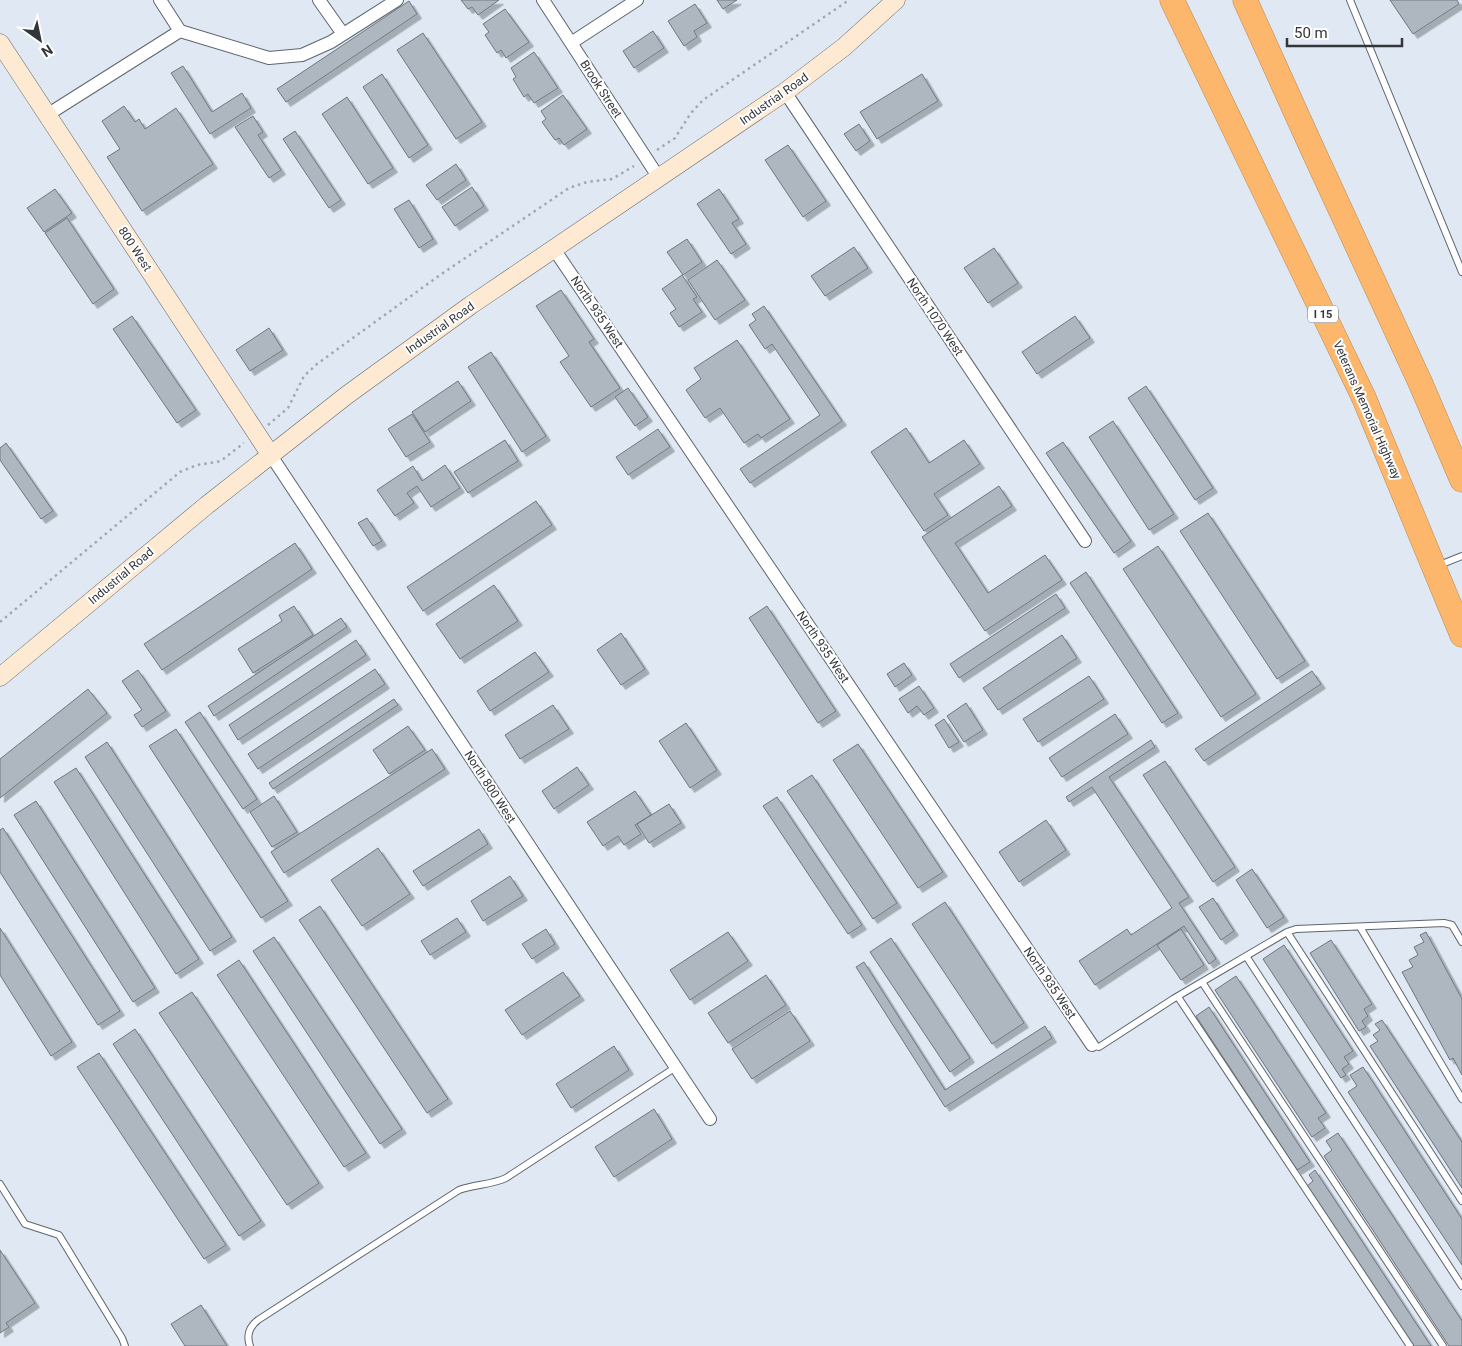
<svg xmlns="http://www.w3.org/2000/svg" width="1462" height="1346" font-family="Roboto,sans-serif">
  <defs>
    <filter id="shadow"><feDropShadow dx="4.5" dy="4.5" stdDeviation="0" flood-color="#0004"/></filter>
  </defs>
  <rect width="100%" height="100%" fill="#e0e9f3"/>
  <!-- building -->
  <path fill="#aeb6bf" stroke="#6f767f" filter="url(#shadow)" d="M461 0H499L478 15 472 7 468 9Z
    M717 0H737L723 9Z
    M1390 0H1457L1459 4 1413 34Z
    M409 1 417 14 286 102 277 89Z
    M695 4 707 23 694 31 697 37 684 46 668 21Z
    M505 9 529 42 506 58 501 50 497 53 485 35 489 32 483 24Z
    M653 31 664 48 634 68 623 51Z
    M423 33 482 122 456 139 397 50Z
    M534 52 558 88 534 103 528 94 524 97 513 79 516 77 511 68Z
    M183 66 212 112 242 93 251 108 210 134 171 73Z
    M382 74 428 145 409 158 363 87Z
    M922 74 938 101 877 139 860 112Z
    M563 95 587 129 564 145 559 138 555 140 542 122 546 119 541 111Z
    M347 97 393 168 368 184 322 114Z
    M124 106 135 122 139 119 145 129 176 108 213 164 142 211 107 157 120 149 102 121Z
    M253 116 263 132 258 135 281 170 269 178 235 127Z
    M859 124 870 141 856 151 844 134Z
    M295 131 341 200 329 208 283 139Z
    M788 145 826 201 803 217 765 160Z
    M456 164 466 180 437 200 426 185Z
    M472 187 484 206 455 226 442 207Z
    M55 189 72 213 44 232 27 208Z
    M719 189 739 219 732 223 746 244 731 254 697 204Z
    M409 200 433 239 419 248 394 209Z
    M67 218 114 289 93 304 45 233Z
    M687 239 702 262 683 275 667 252Z
    M854 247 868 268 825 296 811 276Z
    M994 248 1018 283 988 303 964 268Z
    M717 260 745 300 715 320 688 280Z
    M682 275 697 297 693 299 702 312 679 327 670 313 676 309 662 289Z
    M561 290 594 339 589 342 620 388 591 407 560 362 569 356 536 306Z
    M764 306 842 421 750 483 740 469 820 415 772 344 765 349 749 325 756 320 752 314Z
    M132 316 196 410 177 423 113 329Z
    M1075 316 1090 338 1037 374 1022 352Z
    M269 328 283 350 250 371 236 350Z
    M737 340 790 419 761 438 758 434 744 443 720 408 705 418 686 390 701 379 694 368Z
    M491 352 546 436 522 452 468 367Z
    M458 381 471 401 425 432 412 412Z
    M1146 386 1213 488 1195 500 1128 398Z
    M628 388 648 417 635 426 615 397Z
    M412 414 430 442 406 457 388 429Z
    M1113 421 1174 514 1149 530 1089 437Z
    M906 428 929 463 964 440 980 464 934 494 948 515 924 531 871 452Z
    M658 429 670 447 628 475 616 457Z
    M505 440 518 461 468 493 454 472Z
    M1063 442 1131 541 1114 553 1046 453Z
    M6 443 53 511 41 519 0 460V448Z
    M445 465 460 488 431 507 417 486 407 493 414 503 395 516 377 490 413 466 422 481Z
    M999 486 1012 506 955 543 988 593 1045 555 1062 580 985 631 922 537Z
    M536 501 552 525 423 611 407 587Z
    M1208 513 1305 661 1277 679 1180 531Z
    M367 518 382 541 373 546 358 523Z
    M295 543 312 569 162 670 144 644Z
    M1158 546 1256 694 1221 717 1123 569Z
    M1086 572 1178 713 1162 723 1070 583Z
    M494 585 518 621 460 659 436 624Z
    M1056 594 1065 608 959 678 950 664Z
    M294 606 313 635 253 673 238 649 282 621 279 615Z
    M767 606 836 711 818 723 749 618Z
    M341 618 347 627 214 716 208 706Z
    M621 633 645 669 621 685 597 650Z
    M1062 635 1077 658 998 710 983 688Z
    M356 640 366 655 238 740 229 725Z
    M535 652 549 672 490 711 477 691Z
    M904 663 912 675 895 687 887 674Z
    M375 669 385 684 258 769 248 754Z
    M138 670 166 711 142 727 134 715 142 710 122 681Z
    M1312 671 1321 684 1204 761 1195 749Z
    M1089 676 1104 699 1038 742 1023 719Z
    M919 686 934 708 924 715 917 706 908 713 899 699Z
    M88 689 107 713 0 798V759Z
    M394 699 398 705 273 789 269 783Z
    M966 703 983 730 964 742 947 716Z
    M553 705 569 729 520 759 505 735Z
    M200 712 257 799 243 809 185 722Z
    M1115 714 1128 734 1062 777 1049 758Z
    M944 719 959 742 949 748 935 725Z
    M686 723 717 770 690 788 659 741Z
    M408 726 425 750 389 774 373 750Z
    M176 729 288 901 261 918 149 746Z
    M1151 740 1155 747 1109 777 1189 897 1179 903 1216 959 1209 964 1184 926 1095 985 1079 961 1127 929 1131 935 1172 908 1092 787 1069 802 1066 797Z
    M107 742 232 937 210 951 85 757Z
    M858 744 943 872 918 888 833 760Z
    M432 749 445 769 284 873 271 852Z
    M1165 761 1235 867 1213 882 1143 775Z
    M577 767 589 785 554 809 542 791Z
    M76 768 199 959 176 974 54 782Z
    M812 775 897 903 873 919 787 791Z
    M635 791 651 815 635 825 641 834 624 845 618 836 603 846 587 822Z
    M274 796 297 832 272 847 250 812Z
    M777 797 862 925 848 934 763 806Z
    M36 801 155 988 133 1002 14 815Z
    M669 804 681 823 649 843 637 824Z
    M1046 820 1066 850 1019 882 999 852Z
    M3 828 120 1011 98 1025 0 872V830Z
    M479 829 488 844 423 886 413 871Z
    M378 848 410 894 362 926 331 880Z
    M1252 869 1284 917 1267 928 1236 880Z
    M510 876 523 896 483 921 471 901Z
    M1213 898 1234 931 1221 940 1199 907Z
    M945 902 1024 1023 992 1044 912 924Z
    M320 906 448 1099 427 1113 299 920Z
    M457 918 466 932 430 955 421 941Z
    M0 928 72 1042 51 1056 0 975Z
    M546 929 555 944 532 959 522 944Z
    M1181 929 1204 965 1181 980 1157 945Z
    M728 932 748 961 690 1000 670 970Z
    M1426 932 1462 999V1075L1453 1058 1450 1060 1402 972 1413 967 1409 960 1418 955 1414 947 1424 942 1420 935Z
    M274 937 402 1129 380 1144 253 951Z
    M891 938 970 1058 950 1072 870 952Z
    M1331 940 1372 1004 1364 1009 1368 1016 1362 1021 1366 1027 1359 1031 1310 953Z
    M1284 945 1353 1051 1344 1057 1349 1064 1342 1069 1346 1075 1341 1078 1263 959Z
    M239 960 366 1153 344 1167 217 975Z
    M864 962 945 1090 1045 1026 1052 1038 945 1107 856 967Z
    M563 972 580 996 522 1035 505 1010Z
    M766 975 786 1005 728 1043 708 1013Z
    M1236 976 1326 1113 1318 1118 1325 1128 1312 1137 1215 990Z
    M192 992 319 1183 287 1205 159 1013Z
    M1209 1007 1310 1162 1297 1170 1196 1016Z
    M790 1011 810 1041 752 1079 732 1049Z
    M1382 1020 1462 1142V1188L1370 1046 1378 1041 1373 1035 1380 1030 1375 1024Z
    M135 1029 261 1221 239 1236 113 1044Z
    M614 1046 629 1070 571 1108 556 1084Z
    M99 1053 226 1245 204 1259 77 1067Z
    M1363 1067 1462 1219V1265L1348 1092 1357 1086 1350 1075Z
    M654 1109 672 1139 614 1177 595 1147Z
    M1338 1133 1462 1321V1346H1449L1324 1156 1332 1150 1326 1141Z
    M1315 1170 1431 1346H1413L1307 1186 1313 1181 1309 1175Z
    M0 1250 35 1303 6 1323 9 1327 0 1333Z
    M201 1305 227 1346H185L171 1324Z"/>
  <g fill="none" stroke-linecap="round" stroke-linejoin="round">
    <!-- lane casing -->
    <g stroke="#5e656e" stroke-width="8">
      <path id="lane" d="M1350 0 1462 272
        M1437 566 1462 556
        M1360 927 1462 1099
        M1287 932 1462 1201
        M1246 956 1462 1286
        M1202 982 1443 1346
        M1178 997 1410 1346
        M1092 1045 1099 1047 1173 999 1287 932 1296 929 1444 923 1452 925 1462 942
        M0 1184 25 1224 59 1235 122 1338 125 1346
        M250 1346C246 1335 249 1327 258 1320L459 1190C475 1184 491 1185 506 1178L676 1067"/>
    </g>
    <!-- street casing -->
    <g stroke="#5e656e" stroke-width="14">
      <path id="street" d="M160 0 180 31 269 58 302 55 331 42 397 0
        M319 0 343 34
        M543 0 659 178
        M571 43 637 0
        M785 92 1085 541
        M47 115 180 31
        M554 249 1092 1045
        M270 454 710 1119"/>
    </g>
    <!-- secondary casing -->
    <g stroke="#5e656e" stroke-width="19">
      <path id="secondary" d="M0 43 270 454
        M0 677 207 505 347 395 471 305 785 92 844 47 896 0"/>
    </g>
    <!-- highway casing -->
    <g stroke="#b58a5a" stroke-width="25">
      <path id="highway" d="M1172 0 1364 398 1462 635
        M1245 0 1311 146 1420 382 1462 480"/>
    </g>
    <!-- path -->
    <path stroke="#a1a8b0" stroke-width="2.5" stroke-dasharray="2.5 4" stroke-linecap="butt" d="M657 150 675 138 691 113 703 100 849 0
      M268 425 288 408 304 376 317 364 440 275 569 188 587 182 612 179 634 166
      M0 622 180 472 197 465 217 462 222 460 244 443"/>
    <!-- lane -->
    <use href="#lane" stroke="#fff" stroke-width="6"/>
    <!-- street -->
    <use href="#street" stroke="#fff" stroke-width="12"/>
    <!-- secondary -->
    <use href="#secondary" stroke="#fee9d3" stroke-width="18"/>
    <!-- highway -->
    <use href="#highway" stroke="#fcb76c" stroke-width="24"/>
  </g>
  <g text-anchor="middle" stroke-width="4" stroke-linejoin="round" paint-order="stroke">
    <!-- shield labels -->
    <rect fill="#fff" stroke="#707274" stroke-width="1" x="1308" y="305.5" width="30" height="17" rx="4"/>
    <g font-size="11" font-weight="bold" fill="#323539">
      <text x="1323" y="318">I 15</text>
    </g>
    <!-- street labels -->
    <g font-size="12" fill="#323539" stroke="#fff">
      <text transform="translate(601 89) rotate(57)" y="4">Brook Street</text>
      <text transform="translate(774 99) rotate(-35)" y="4">Industrial Road</text>
      <text transform="translate(135 249) rotate(57)" y="4">800 West</text>
      <text transform="translate(597 312) rotate(56)" y="4">North 935 West</text>
      <text transform="translate(935 317) rotate(56)" y="4">North 1070 West</text>
      <text transform="translate(440 328) rotate(-35)" y="4">Industrial Road</text>
      <text transform="translate(1367 410) rotate(66)" y="4">Veterans Memorial Highway</text>
      <text transform="translate(121 576) rotate(-40)" y="4">Industrial Road</text>
      <text transform="translate(823 647) rotate(56)" y="4">North 935 West</text>
      <text transform="translate(490 787) rotate(57)" y="4">North 800 West</text>
      <text transform="translate(1050 983) rotate(56)" y="4">North 935 West</text>
    </g>
  </g>
  <!-- north arrow -->
  <g transform="translate(40 40) rotate(147)" stroke="#ffffff" stroke-width="4" paint-order="stroke">
  <path d="M0-4L9 19L0 12L-9 19Z" fill="#323539"/>
  <text y="-8" font-size="14" font-weight="bold" text-anchor="middle" fill="#323539">N</text>
  </g>
  <!-- scale -->
  <path d="M1287 38v8h115v-8" fill="none" stroke="#323539" stroke-width="2.5"/>
  <text x="1294" y="38" font-size="15" fill="#323539" stroke="#ffffff" stroke-width="4" paint-order="stroke">50 m</text>
</svg>
